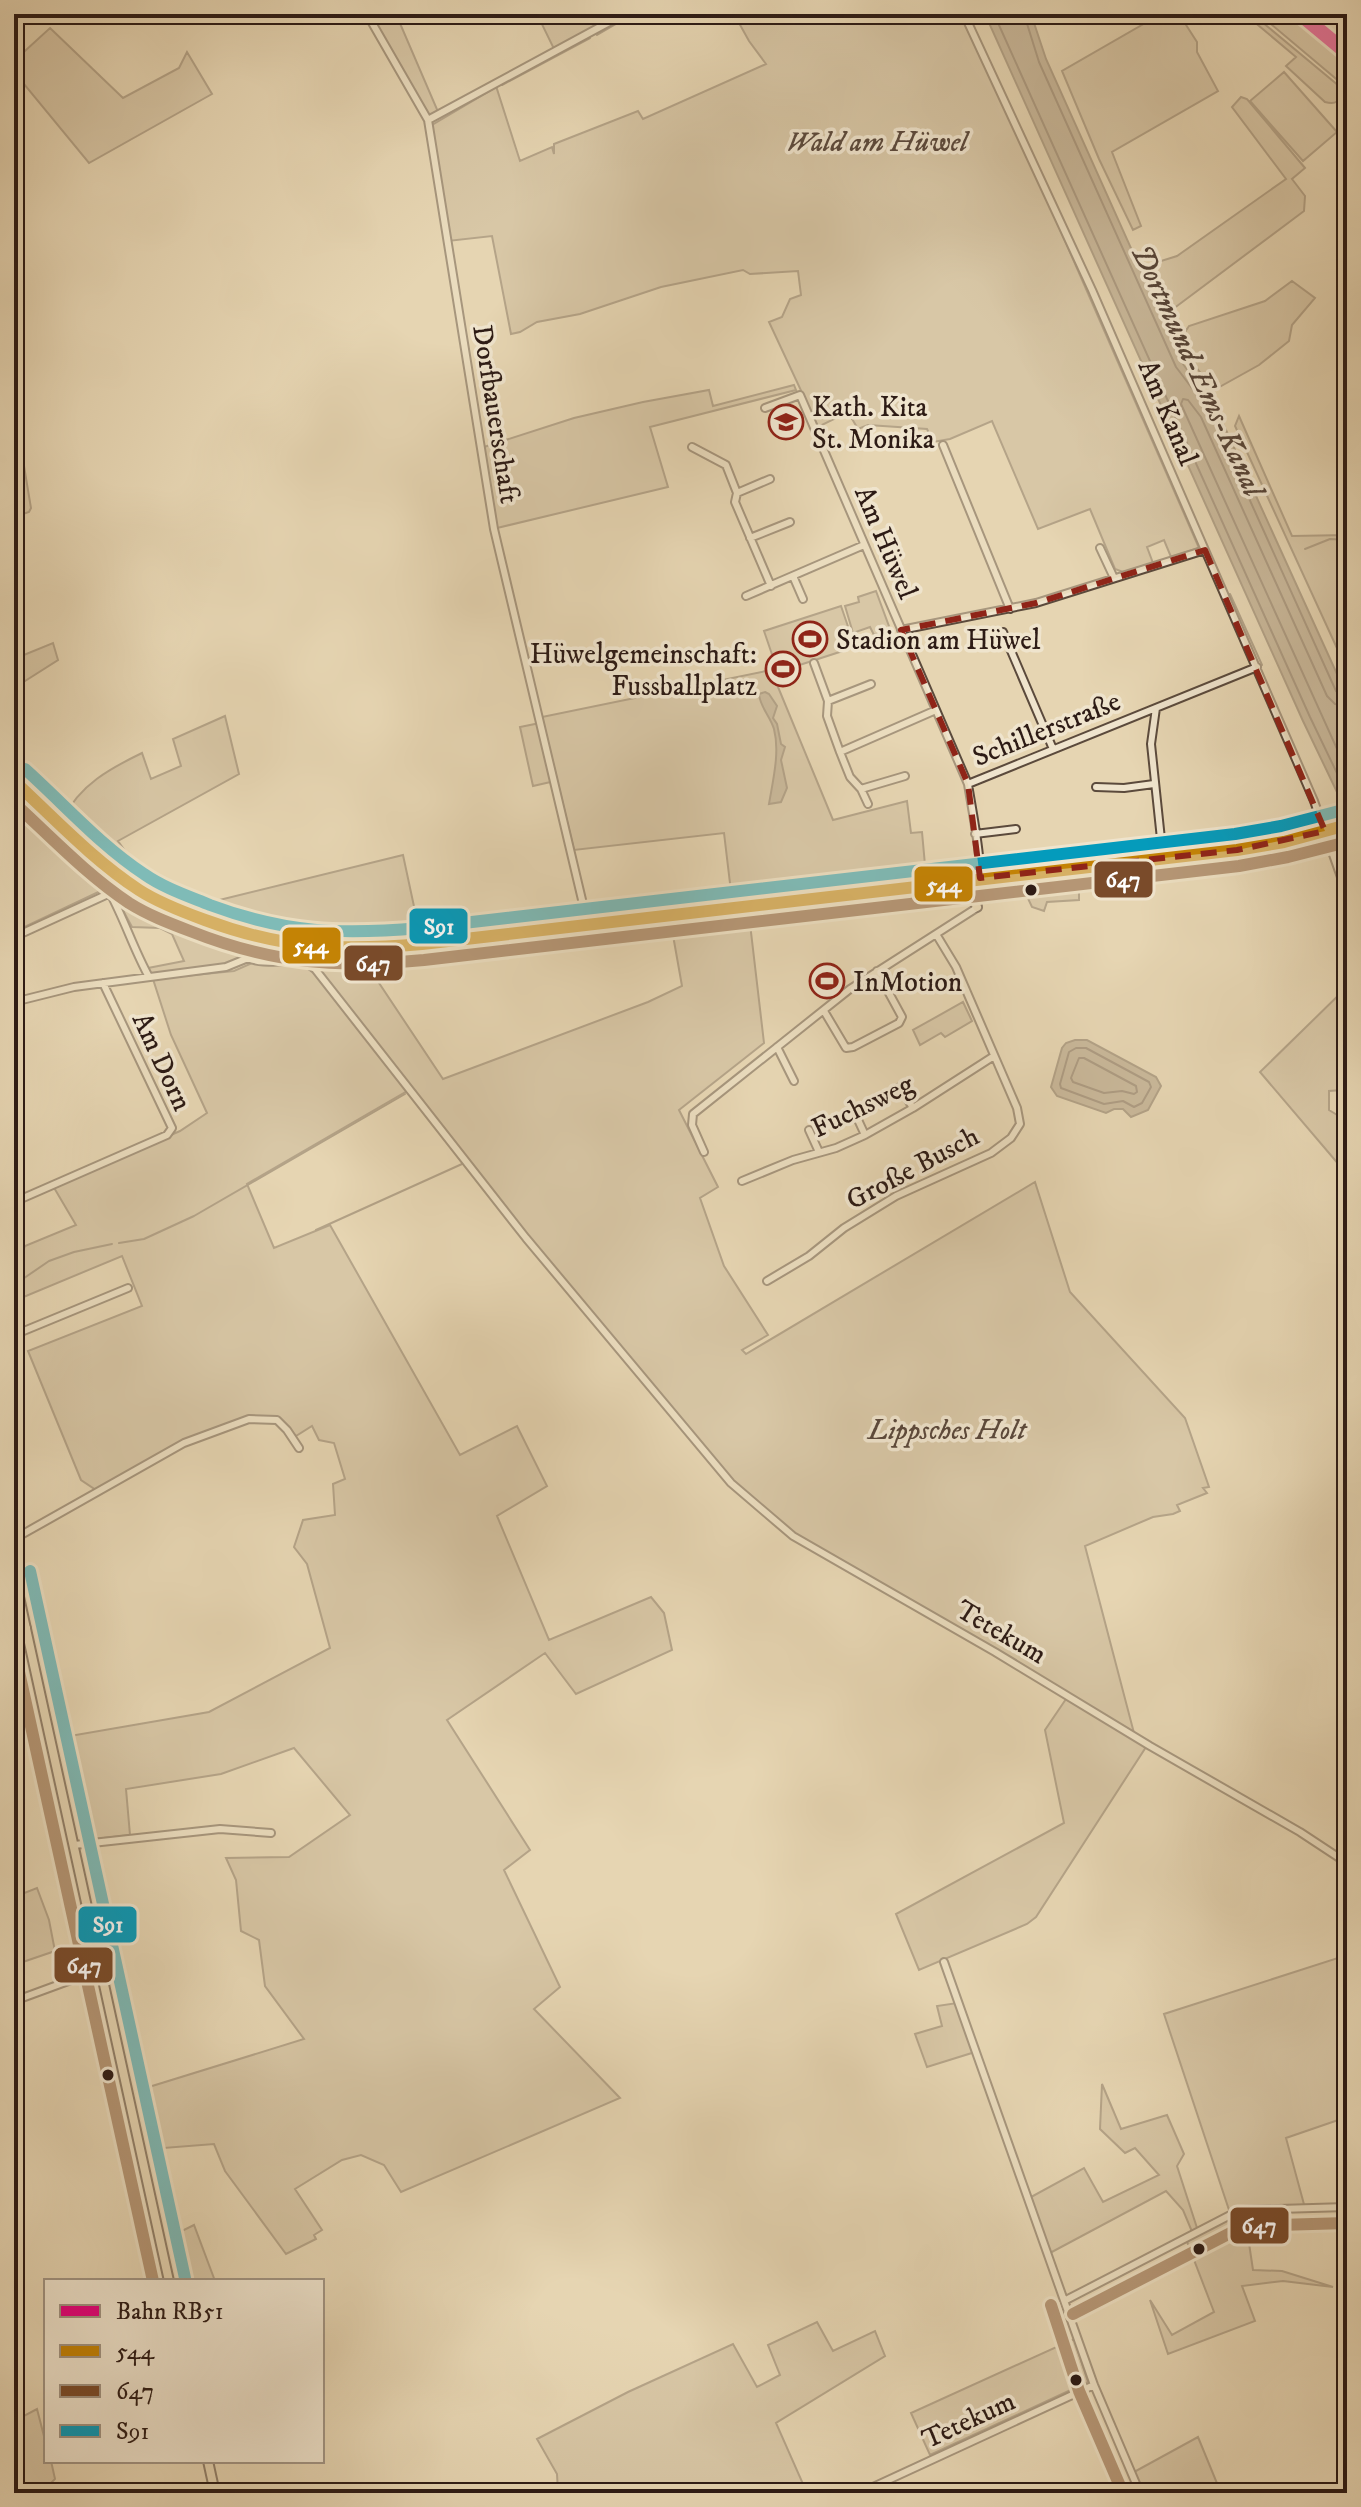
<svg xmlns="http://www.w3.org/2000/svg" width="1361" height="2507" font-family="'IM FELL DW Pica',serif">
  <rect width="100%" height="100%" fill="#e6d5b2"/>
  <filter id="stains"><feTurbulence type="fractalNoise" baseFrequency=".0025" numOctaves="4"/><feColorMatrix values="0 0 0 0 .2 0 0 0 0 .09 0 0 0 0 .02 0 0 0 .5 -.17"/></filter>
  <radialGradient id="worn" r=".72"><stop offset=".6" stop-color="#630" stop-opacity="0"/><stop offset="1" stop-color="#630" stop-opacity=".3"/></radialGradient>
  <!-- green -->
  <path fill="#c7b597" stroke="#7a6856" stroke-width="2" d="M368 14H396L439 114 428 120Z
    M537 14H622L554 49Z
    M734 14H960L1035 172 1199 548 1171 557 1164 540 1147 547 1153 563 1123 572 1115 569 1090 509 1038 529 992 421 950 439 933 442 927 429 868 425 858 429 848 412 818 427 769 322 782 317 790 299 801 295 798 271 750 274 743 270 661 287 580 314 537 322 520 332 511 334 492 236 448 241 429 121 496 86 520 161 552 147 554 154V144L638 111 643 119 766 64 749 41Z
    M1161 14H1179L1197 42V52L1218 91 1112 152 1141 226 1133 230 1099 159 1062 71Z
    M1259 14H1293L1347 58V88Z
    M1262 22 1345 91C1339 101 1337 105 1325 102L1286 66 1296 57 1258 25Z
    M50 28 123 98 179 68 187 52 212 94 89 163 14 72V61Z
    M1284 72 1337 132 1303 161 1250 101Z
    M1241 97 1247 99 1305 168 1292 179 1305 196 1304 211 1169 312 1148 265 1177 256 1286 179 1232 107Z
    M1292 281 1315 298 1292 325 1289 341 1259 365 1214 390 1192 362 1181 338 1189 326 1265 301Z
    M794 385 796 390 650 427 668 487 497 528 484 447 574 418 643 402 709 390 713 406Z
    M1239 416 1292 536 1347 535V670L1235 426Z
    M17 450 24 466 31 508 29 512 14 517V452Z
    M876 591 890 629 874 635 870 627 853 633 845 606 859 602 858 597Z
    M841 606 855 647 778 672 764 631Z
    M53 643 58 660 14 688V659Z
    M771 670 833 820 907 801 911 833 922 832 926 876H913L732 900 724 833 574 850 542 717Z
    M225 716 239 774 118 841 148 883 94 846 64 818C79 785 111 768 142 753L151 779 181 766 173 739Z
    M540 723 555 781 533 786 520 727Z
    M14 800 110 880 107 888 14 932Z
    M403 855 421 939 349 945 293 942 191 907Z
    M1094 875 1087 880 1079 882V900L1047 902 1044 911 1032 907 1023 888 1064 878Z
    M120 885C129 893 138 903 148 909 179 928 216 934 249 944L246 956 229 964 151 974 148 968 184 961 172 934 160 928 132 927 111 888Z
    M749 915 764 1043 679 1110 718 1187 700 1198 724 1266 768 1335 742 1350 746 1354 1035 1182 1070 1292 1185 1418 1209 1487 1203 1488 1207 1493 1177 1505 1180 1511 1173 1514 1153 1517 1085 1546 1134 1733 996 1649 911 1602 795 1535 733 1483 526 1238 409 1090 247 1184 274 1248 330 1225 460 1455 517 1426 547 1486 497 1516 549 1640 651 1597 664 1613 672 1650 576 1694 545 1653 447 1720 530 1850 504 1870 560 1987 534 2009 620 2098 401 2192 384 2165 361 2155 342 2160 295 2189 322 2230 314 2235 316 2239 286 2254 225 2171 214 2144 151 2149 136 2091 304 2039 265 1986 259 1940 241 1931 236 1880 226 1858 289 1857 350 1815 294 1748 221 1774 126 1789 130 1835 86 1840 64 1737 209 1712 330 1648 307 1564 294 1547 303 1520 335 1515 333 1484 345 1479 334 1443 319 1440 312 1426 296 1436 288 1428 261 1417 182 1442 96 1490 81 1480 28 1351 142 1306 122 1256 14 1301V1265L21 1256 25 1246 76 1225 53 1186 180 1131 207 1113 171 1035 153 979 234 971 252 963 291 964 307 968 318 975 319 973 313 959 365 962 443 1079 648 1002 682 986 671 924Z
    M1347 987V1076H1345L1342 1090 1329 1091V1110L1347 1121 1346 1173 1260 1072Z
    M963 1002 972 1021 945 1037 941 1033 920 1045 913 1030Z
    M1066 1699 1146 1747 1036 1917 1027 1924 919 1970 896 1914 1064 1823 1045 1730Z
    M37 1888 49 1920 55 1951 14 1965V1897Z
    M1347 1955V2117L1286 2138 1305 2208 1244 2210 1253 2270 1282 2271 1333 2287 1283 2281 1242 2286 1255 2321 1168 2354 1150 2300 1172 2335 1214 2312 1186 2239 1231 2216 1164 2014Z
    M957 2003 975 2052 927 2067 915 2034 942 2026 937 2006Z
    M1102 2084 1121 2129 1167 2115 1184 2154 1177 2166 1198 2231 1193 2234 1183 2210 1166 2191 1050 2253 1031 2197 1084 2168 1103 2202 1159 2175 1135 2148 1125 2153 1100 2129Z
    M163 2200 178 2233 194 2225 215 2281H180Z
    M817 2322 833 2351 875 2331 885 2356 776 2423 807 2493H558L557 2474 537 2439 628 2392 733 2344 757 2387 780 2375 768 2345Z
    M1074 2339 1088 2382 930 2455 911 2413Z
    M37 2409 46 2444V2461H51L55 2479 41 2493H14V2421Z
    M1198 2437 1221 2493H1143L1134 2472Z"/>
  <!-- water -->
  <path fill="#a7967d" stroke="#766553" stroke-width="2" d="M985 14H1031L1046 59 1183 364 1216 408 1347 696V813L1303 721Z
    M765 692 769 694 777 706 773 718 777 724 781 744 785 747 781 760 787 788 781 802 769 804C773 780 780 752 774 729 770 716 760 707 759 694Z
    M1075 1040H1087L1156 1077 1161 1086 1148 1110 1131 1117 1123 1109H1114L1106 1113 1057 1096 1051 1087 1062 1048 1066 1043Z"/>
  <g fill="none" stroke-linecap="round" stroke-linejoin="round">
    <!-- shore -->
    <path stroke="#6a5849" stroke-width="2" d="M994 14 1310 717 1347 794
      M1024 14 1039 62 1176 367 1210 412 1336 691 1341 696H1347
      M1347 706 1335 704 1327 696 1201 417 1188 400 1183 399 1181 404 1347 771
      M1076 1048H1086L1149 1082 1151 1087 1142 1103 1134 1107 1123 1101 1104 1104 1061 1088 1060 1084 1069 1052Z
      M1079 1058H1084L1136 1086 1137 1092 1134 1094 1122 1091 1104 1093 1073 1082 1071 1078Z"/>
    <!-- stream -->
    <path stroke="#766553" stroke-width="2" d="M626 20 637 14
      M597 35 616 24
      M502 85 590 38
      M432 125 493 89
      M1305 549 1330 539 1347 540
      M1230 594 1262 665
      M316 1230 462 1164
      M119 1243 144 1239 194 1216 405 1094
      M14 1285 49 1261 74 1252 112 1244"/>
    <!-- minor casing -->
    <g stroke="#5b4a3c" stroke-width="10">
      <path id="minor" d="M367 14 428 120 494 529 588 925
        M964 14 1092 290 1314 801 1347 894
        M428 120 624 14
        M943 445 1010 609
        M692 447 726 465 737 493
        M770 479 737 493 735 502 771 586
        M750 538 790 522
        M1100 548 1114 578
        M793 576 803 599
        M746 596 864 545
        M901 630 1036 603 1205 550
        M1003 632 1053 749
        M814 663 828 701 827 716 840 752 850 777 861 789 868 804
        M828 701 871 684
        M1156 708 1151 744 1163 858
        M840 752 936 710
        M968 784 1257 667
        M1096 787 1124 788 1154 784
        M861 789 905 776
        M975 834 1016 829
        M110 893C125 921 134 950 149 977
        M14 937 130 884
        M248 958C271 968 295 953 315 969L526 1238 731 1483 793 1536 995 1652 1150 1746 1300 1832 1347 1863
        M14 1002 74 987 226 967 248 958 257 938
        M824 1011 846 1048 853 1047 899 1023 902 1017 877 971
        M777 1047 794 1081
        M892 1091 900 1087 913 1108
        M853 1109 865 1135
        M809 1130 819 1152
        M704 1152 692 1125 693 1114 850 989 975 909C989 888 972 811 968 784L800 395 765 408
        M742 1181 793 1160 836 1148 865 1135 913 1108 994 1056
        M14 1202 167 1135 172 1128 103 983
        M767 1281 809 1256 844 1228 896 1196 991 1153 1011 1138 1020 1124 1017 1108 956 967 936 934
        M14 1335 128 1288
        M14 1539 184 1443 249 1419 277 1420 287 1430 299 1448
        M14 1633 27 1628
        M74 1845 220 1829 271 1833
        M944 1962 1094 2385 1140 2493
        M14 2001 101 1969
        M1066 2300 1240 2210 1347 2207
        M860 2493 1094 2385"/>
    </g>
    <!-- major casing -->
    <g stroke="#2d1b15" stroke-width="12">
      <path id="major" d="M14 781C52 815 88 852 129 883 150 899 175 908 200 918 283 951 334 953 422 944L1237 850 1284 842 1347 825
        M953 883 969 891 977 907
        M14 1574 169 2281
        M208 2461 215 2493"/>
    </g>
    <!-- minor -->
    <use href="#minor" stroke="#efe4cd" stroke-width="6"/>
    <!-- major -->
    <use href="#major" stroke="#e6d5b2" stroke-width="8"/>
    <!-- bus-1 casing -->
    <g stroke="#efe4cd" stroke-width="18">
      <path id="bus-1" d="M14 781C54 818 93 860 139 890 159 903 183 912 205 920 283 949 341 951 422 944L1237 850 1284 842 1347 825"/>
    </g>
    <!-- bus-2 casing -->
    <g stroke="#efe4cd" stroke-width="18">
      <path id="bus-2" d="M14 803C51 837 87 875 129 903 148 915 169 923 190 931 273 964 336 968 424 960L1239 866 1288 857 1347 842
        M14 1649 153 2281
        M1051 2305 1079 2391 1123 2493
        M1073 2314 1244 2226 1347 2223"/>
    </g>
    <!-- bus-3 casing -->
    <g stroke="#efe4cd" stroke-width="18">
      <path id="bus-3" d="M25 769C64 804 100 845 144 874 164 888 188 896 210 905 285 933 341 935 420 928L1235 834 1281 826 1343 810
        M30 1571 185 2278"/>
    </g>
    <!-- bus-1 -->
    <use href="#bus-1" stroke="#c48305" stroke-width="12"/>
    <!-- bus-2 -->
    <use href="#bus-2" stroke="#7a4b2a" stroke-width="12"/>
    <!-- bus-3 -->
    <use href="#bus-3" stroke="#049bbc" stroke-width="12"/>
    <!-- rail-1 casing -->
    <g stroke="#efe4cd" stroke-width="20">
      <path id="rail-1" d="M1300 14 1347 53"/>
    </g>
    <!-- rail-1 -->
    <use href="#rail-1" stroke="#e5007d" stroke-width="14"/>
  </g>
  <!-- marked area -->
  <path d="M0 0H1361V2507H0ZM1205 550 1325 831 1237 850 980 878 968 784 901 630 1036 603Z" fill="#e6d5b2" fill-opacity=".55" fill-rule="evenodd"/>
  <path fill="none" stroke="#8f2418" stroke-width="6" stroke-dasharray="16 10" stroke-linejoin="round" d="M1205 550 1325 831 1237 850 980 878 968 784 901 630 1036 603Z"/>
  <!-- icons -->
  <defs>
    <g id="school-ring" transform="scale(1.8)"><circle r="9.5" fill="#efe4cd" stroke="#8f2418" stroke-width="1.5"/><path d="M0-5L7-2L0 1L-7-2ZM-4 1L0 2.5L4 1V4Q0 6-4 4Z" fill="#8f2418"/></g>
    <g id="stadium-ring" transform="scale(1.8)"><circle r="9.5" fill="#efe4cd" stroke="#8f2418" stroke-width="1.5"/><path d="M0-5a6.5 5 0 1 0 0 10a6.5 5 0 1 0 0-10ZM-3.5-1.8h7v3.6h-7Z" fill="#8f2418"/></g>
  </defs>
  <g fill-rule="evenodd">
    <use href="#school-ring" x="786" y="422"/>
    <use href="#stadium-ring" x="810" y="639"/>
    <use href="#stadium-ring" x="783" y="669"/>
    <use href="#stadium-ring" x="827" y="981"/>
  </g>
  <!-- markers -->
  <g fill="#2d1b15" stroke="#efe4cd" stroke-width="3">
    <circle cx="1031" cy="890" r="7"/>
    <circle cx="108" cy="2075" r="7"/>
    <circle cx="1199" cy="2249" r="7"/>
    <circle cx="1076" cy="2380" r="7"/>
  </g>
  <g text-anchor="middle" stroke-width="7" stroke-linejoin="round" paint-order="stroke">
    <!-- park labels -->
    <g font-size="28" font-style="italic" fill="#5b493c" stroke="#efe4cd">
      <text x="877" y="151">Wald am Hüwel</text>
      <text x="947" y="1439">Lippsches Holt</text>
    </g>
    <!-- poi labels -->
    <g font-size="28" fill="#2d1b15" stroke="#efe4cd" text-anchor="start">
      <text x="812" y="416">Kath. Kita<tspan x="812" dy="32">St. Monika</tspan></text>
      <text x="836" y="649">Stadion am Hüwel</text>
      <text x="757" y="663" text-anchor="end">Hüwelgemeinschaft:<tspan x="757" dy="32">Fussballplatz</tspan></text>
      <text x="853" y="991">InMotion</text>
    </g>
    <!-- street labels -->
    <g font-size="28" fill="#2d1b15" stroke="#efe4cd">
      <text transform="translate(1169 412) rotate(67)" y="10">Am Kanal</text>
      <text transform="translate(497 414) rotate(81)" y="10">Dorfbauerschaft</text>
      <text transform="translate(887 542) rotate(67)" y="10">Am Hüwel</text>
      <text transform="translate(1046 728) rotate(-22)" y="10">Schillerstraße</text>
      <text transform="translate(163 1061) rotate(65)" y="10">Am Dorn</text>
      <text transform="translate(862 1105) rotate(-26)" y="10">Fuchsweg</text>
      <text transform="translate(912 1167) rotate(-28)" y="10">Große Busch</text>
      <text transform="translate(1002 1631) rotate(30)" y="10">Tetekum</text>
      <text transform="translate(968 2419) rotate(-25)" y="10">Tetekum</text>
    </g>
    <!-- water labels -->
    <g font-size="30" font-style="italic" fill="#584639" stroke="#efe4cd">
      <text transform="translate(1198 370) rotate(65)" y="10">Dortmund-Ems-Kanal</text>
    </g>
  </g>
  <g stroke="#efe4cd" stroke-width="3">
    <rect x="1093" y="860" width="61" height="39" rx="8" fill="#7a4b2a"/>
    <rect x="913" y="865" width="61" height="38" rx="8" fill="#c48305"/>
    <rect x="408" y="907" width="61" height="38" rx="8" fill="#049bbc"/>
    <rect x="281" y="926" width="61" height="39" rx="8" fill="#c48305"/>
    <rect x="343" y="944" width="61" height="38" rx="8" fill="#7a4b2a"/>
    <rect x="77" y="1905" width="61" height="39" rx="8" fill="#049bbc"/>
    <rect x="53" y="1946" width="61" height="38" rx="8" fill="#7a4b2a"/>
    <rect x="1229" y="2206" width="61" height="39" rx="8" fill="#7a4b2a"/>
  </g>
  <g font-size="22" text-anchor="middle" font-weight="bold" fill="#fff">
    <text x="1123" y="887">647</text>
    <text x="944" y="892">544</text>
    <text x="439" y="934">S91</text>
    <text x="311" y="953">544</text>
    <text x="373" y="971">647</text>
    <text x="108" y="1932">S91</text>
    <text x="84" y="1973">647</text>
    <text x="1259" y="2233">647</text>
  </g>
  <!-- margin -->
  <rect width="1361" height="2507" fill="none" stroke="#e6d5b2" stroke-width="48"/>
  <rect x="16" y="16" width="1329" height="2475" fill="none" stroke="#2d1b15" stroke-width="4"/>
  <rect x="24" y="24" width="1313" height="2459" fill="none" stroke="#2d1b15" stroke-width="2"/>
  <!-- legend -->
  <rect x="44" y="2279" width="280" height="184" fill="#efe4cd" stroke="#a19483" stroke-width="2"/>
  <rect x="60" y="2305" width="40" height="12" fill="#e5007d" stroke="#a19483" stroke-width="2"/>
  <text x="116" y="2319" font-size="24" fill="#2d1b15">Bahn RB51</text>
  <rect x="60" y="2345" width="40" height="12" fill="#c48305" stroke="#a19483" stroke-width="2"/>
  <text x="116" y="2359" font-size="24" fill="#2d1b15">544</text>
  <rect x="60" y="2385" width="40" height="12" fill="#7a4b2a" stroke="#a19483" stroke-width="2"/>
  <text x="116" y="2399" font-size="24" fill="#2d1b15">647</text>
  <rect x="60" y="2425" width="40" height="12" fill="#049bbc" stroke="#a19483" stroke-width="2"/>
  <text x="116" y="2439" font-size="24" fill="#2d1b15">S91</text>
  <rect width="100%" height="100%" filter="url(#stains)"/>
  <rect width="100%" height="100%" fill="url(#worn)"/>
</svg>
